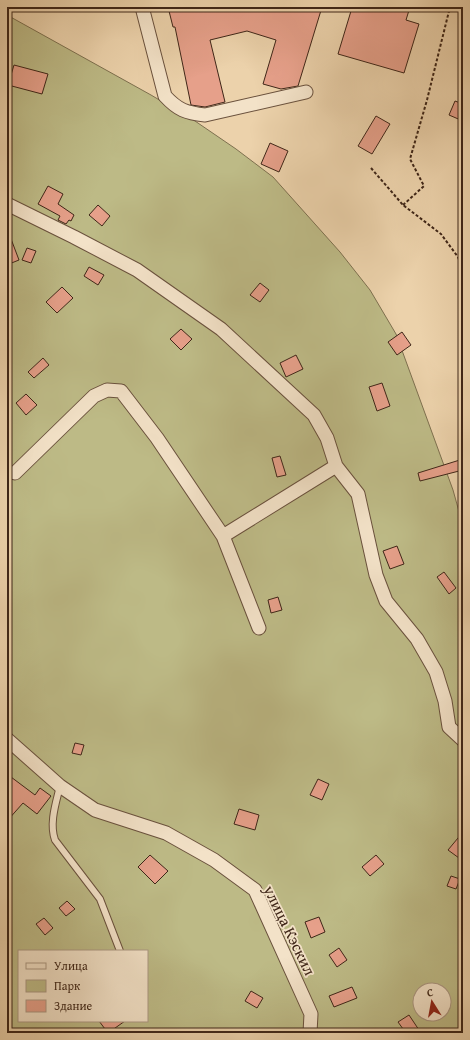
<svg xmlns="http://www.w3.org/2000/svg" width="470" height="1040" font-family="'Gentium Book Plus',serif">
  <rect width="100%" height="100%" fill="#ecd2ab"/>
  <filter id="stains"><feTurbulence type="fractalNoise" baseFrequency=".005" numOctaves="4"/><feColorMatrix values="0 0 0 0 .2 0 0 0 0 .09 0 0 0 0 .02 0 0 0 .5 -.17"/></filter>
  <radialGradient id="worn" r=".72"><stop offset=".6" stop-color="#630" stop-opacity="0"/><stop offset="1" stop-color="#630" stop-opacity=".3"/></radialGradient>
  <!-- green -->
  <path fill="#bdba86" stroke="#7e704f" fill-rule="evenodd" d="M7 15 151 95 195 121 236 149 273 177 340 252 370 290 396 334 453 490 463 526V1033H7ZM19 951H147V1021H19ZM420 990H444V1014H420Z"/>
  <!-- building -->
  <path fill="#e6a08a" stroke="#3f2618" d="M168 7H322L298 86 281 89 263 84 276 40 247 31 210 40 225 102 205 107 191 105 175 27H173Z
    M354 7H410L406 20 419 24 404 73 338 54 351 11 352 12Z
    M14 65 48 74 42 94 8 85Z
    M455 101 463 104V121L449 115Z
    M376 116 390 124 372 154 358 146Z
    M270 143 288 151 279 172 261 164Z
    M48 186 63 194 58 204 74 215 71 221 69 220 66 224 58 220 60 216 38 204Z
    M98 205 110 216 102 226 89 215Z
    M8 231 19 260 9 264 7 258Z
    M27 248 36 251 31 263 22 260Z
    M89 267 104 275 98 285 84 276Z
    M260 283 269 290 260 302 250 295Z
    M62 287 73 298 57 313 46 302Z
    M181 329 192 339 181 350 170 339Z
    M402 332 411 345 397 355 388 342Z
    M296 355 303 369 286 377 280 363Z
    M43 358 49 365 34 378 28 372Z
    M382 383 390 406 377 411 369 387Z
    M26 394 37 405 26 415 16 403Z
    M280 456 286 475 277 477 272 458Z
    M463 459V470L420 481 418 473Z
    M397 546 404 564 390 569 383 551Z
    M444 572 456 588 449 594 437 577Z
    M278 597 282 610 271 613 268 600Z
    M75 743 84 745 81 755 72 753Z
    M7 774 35 795 40 788 51 796 37 814 23 803 7 821Z
    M318 779 329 784 322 800 310 795Z
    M239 809 259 815 255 830 234 824Z
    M463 832V853L459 858 448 850Z
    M150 855 168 871 155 884 138 867Z
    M376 855 384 864 370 876 362 867Z
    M451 876 460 879 456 889 447 886Z
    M67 901 75 909 66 916 59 908Z
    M319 917 325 932 311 938 305 922Z
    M44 918 53 928 45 935 36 924Z
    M339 948 347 960 337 967 329 955Z
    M352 987 357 998 334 1007 329 996Z
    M251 991 263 998 257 1008 245 1001Z
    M409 1015 421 1033H406L398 1022Z
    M99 1021H125L108 1033Z"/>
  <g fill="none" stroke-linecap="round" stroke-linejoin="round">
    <!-- service casing -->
    <g stroke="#6a513d" stroke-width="8">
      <path id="service" d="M60 786C56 803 49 823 55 840L100 899 120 951"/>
    </g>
    <!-- minor casing -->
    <g stroke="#6a513d" stroke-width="15">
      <path id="minor" d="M142 7 165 96C178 110 186 113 205 115L306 92
        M7 204 74 237 137 270 221 329 314 415 327 438 336 466 358 494 376 575 386 601 417 639 436 672 445 701 449 727 463 740
        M15 473 94 396 107 390 121 391 157 438 223 536 336 466
        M223 536 259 628
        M7 739 60 786 95 810 166 833 214 860 255 890 311 1014 310 1033"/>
    </g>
    <!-- path -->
    <path stroke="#3f2618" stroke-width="2" stroke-dasharray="3 2" stroke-linecap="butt" d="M371 168 403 205 441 234 458 257 463 272
      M403 205 424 186 410 159 427 100 450 7"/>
    <!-- service -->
    <use href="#service" stroke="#f3e2c8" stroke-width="6"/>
    <!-- minor -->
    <use href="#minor" stroke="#f3e2c8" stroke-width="13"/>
  </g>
  <g text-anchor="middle" stroke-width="3.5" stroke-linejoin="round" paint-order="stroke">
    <!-- street labels -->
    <g font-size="16" fill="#3f2618" stroke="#f3e2c8">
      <text transform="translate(290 930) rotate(64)" y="6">улица Кэскил</text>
    </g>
  </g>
  <!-- margin -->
  <rect width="470" height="1040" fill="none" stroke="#ecd2ab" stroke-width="24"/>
  <rect x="8" y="8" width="454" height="1024" fill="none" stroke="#3f2618" stroke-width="2"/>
  <rect x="12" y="12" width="446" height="1016" fill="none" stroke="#3f2618"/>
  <!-- legend -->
  <rect x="18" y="950" width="130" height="72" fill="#f3e2c8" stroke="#ab9782"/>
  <rect x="26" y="963" width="20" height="6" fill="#f3e2c8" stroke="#ab9782"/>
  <text x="54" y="970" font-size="12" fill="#3f2618">Улица</text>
  <rect x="26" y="980" width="20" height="12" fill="#bdba86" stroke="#ab9782"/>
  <text x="54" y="990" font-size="12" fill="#3f2618">Парк</text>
  <rect x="26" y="1000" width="20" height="12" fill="#e6a08a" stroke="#ab9782"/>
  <text x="54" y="1010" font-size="12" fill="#3f2618">Здание</text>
  <!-- north arrow -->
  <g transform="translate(432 1002) rotate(349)"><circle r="19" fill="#f3e2c8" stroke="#ab9782"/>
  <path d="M0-3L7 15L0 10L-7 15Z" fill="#8f2418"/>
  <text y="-6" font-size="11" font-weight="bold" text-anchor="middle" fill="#3f2618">С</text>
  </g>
  <rect width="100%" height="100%" filter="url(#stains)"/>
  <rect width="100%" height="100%" fill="url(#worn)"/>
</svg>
